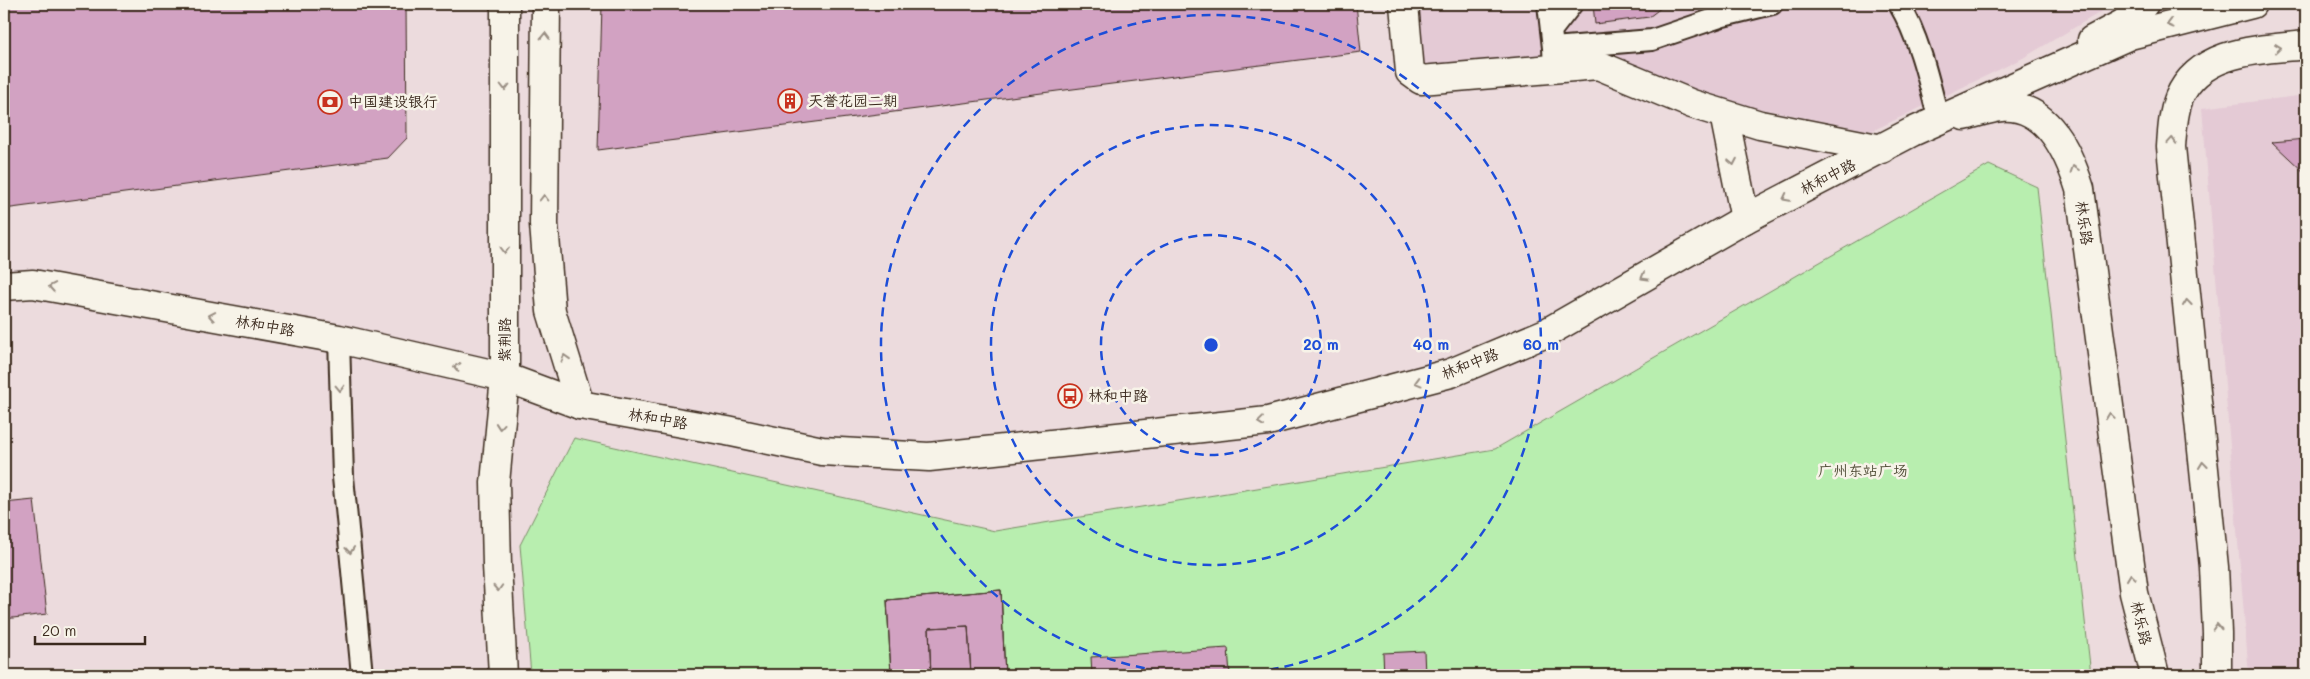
<svg xmlns="http://www.w3.org/2000/svg" width="2310" height="679" font-family="Mali,'LXGW WenKai TC',sans-serif">
  <rect width="100%" height="100%" fill="#ecdbdd"/>
  <filter id="ink" filterUnits="userSpaceOnUse"><feTurbulence type="fractalNoise" baseFrequency=".02" numOctaves="2"/><feDisplacementMap in="SourceGraphic" scale="10" xChannelSelector="R" yChannelSelector="G"/><feConvolveMatrix kernelMatrix="1 2 1 2 8 2 1 2 1" color-interpolation-filters="sRGB"/></filter>
  <g filter="url(#ink)">
    <!-- built -->
    <path fill="#e4cad5" d="M1415 4H2114L2023 58 1872 131 1702 97 1587 52 1421 71Z
      M2306 95V675H2249L2202 108Z"/>
    <!-- green -->
    <path fill="#b8eeaf" stroke="#7a8c66" d="M1989 165 2037 187 2091 675H531L520 545 574 438 995 531 1495 449Z"/>
    <!-- building -->
    <path fill="#d2a2c2" stroke="#3b2a1e" d="M4 4H406L407 138 388 158 4 209Z
      M602 4H1356L1361 52 598 150Z
      M1593 4H1666L1649 17 1595 24Z
      M2306 139V174L2272 142Z
      M34 500 47 614 4 619V503Z
      M1001 590 1005 675H971L968 626 929 628 931 675H891L887 600Z
      M1001 590 1005 675H891L887 600Z
      M968 626 971 675H931L929 628Z
      M1228 648 1230 675H1092L1091 657Z
      M1424 651 1425 675H1384L1383 653Z"/>
    <g fill="none" stroke-linecap="round" stroke-linejoin="round">
      <!-- lane casing -->
      <g stroke="#3b2a1e" stroke-width="24">
        <path id="lane" d="M1548 4 1553 48
          M1899 4C1920 39 1929 82 1939 121
          M1551 31 1572 4
          M1554 68 1553 48 1652 40 1723 16 1772 4
          M339 339 343 477 362 675"/>
      </g>
      <!-- street casing -->
      <g stroke="#3b2a1e" stroke-width="31">
        <path id="street" d="M1404 4 1410 72 1421 80 1598 65 1692 104 1760 125 1882 149
          M1724 114 1745 219"/>
      </g>
      <!-- secondary casing -->
      <g stroke="#3b2a1e" stroke-width="31">
        <path id="secondary" d="M546 4 544 224 551 311 580 405
          M2092 40 2124 23 2144 4
          M1964 116C1976 113 1990 108 2002 107 2048 104 2069 154 2080 189L2134 593 2155 675
          M503 675 497 565 495 483 505 377V4
          M2217 675V633L2214 567 2171 147C2172 131 2173 113 2179 98 2200 49 2261 50 2306 45"/>
      </g>
      <!-- primary casing -->
      <g stroke="#3b2a1e" stroke-width="31">
        <path id="primary" d="M4 286 33 284 339 339 505 377 580 405 727 431 822 451 929 457 1268 421 1451 373 1546 333 1745 219 1912 132 2130 35 2252 4"/>
      </g>
      <!-- lane -->
      <use href="#lane" stroke="#f7f3e8" stroke-width="20"/>
      <!-- street -->
      <use href="#street" stroke="#f7f3e8" stroke-width="28"/>
      <!-- secondary -->
      <use href="#secondary" stroke="#f7f3e8" stroke-width="28"/>
      <!-- primary -->
      <use href="#primary" stroke="#f7f3e8" stroke-width="28"/>
    </g>
    <!-- one-way arrows -->
    <defs><path id="oneway-chevron" d="M-2-3.5L2.5 0L-2 3.5" fill="none" stroke-width="1.6" stroke-linecap="round" stroke-linejoin="round" transform="scale(1.25)"/></defs>
    <g stroke="#998e83">
      <use href="#oneway-chevron" transform="translate(2170 24) rotate(165)"/>
      <use href="#oneway-chevron" transform="translate(545 36) rotate(-89)"/>
      <use href="#oneway-chevron" transform="translate(2278 48) rotate(-7)"/>
      <use href="#oneway-chevron" transform="translate(505 87) rotate(90)"/>
      <use href="#oneway-chevron" transform="translate(2172 141) rotate(-86)"/>
      <use href="#oneway-chevron" transform="translate(1733 162) rotate(79)"/>
      <use href="#oneway-chevron" transform="translate(2074 169) rotate(-108)"/>
      <use href="#oneway-chevron" transform="translate(544 198) rotate(-90)"/>
      <use href="#oneway-chevron" transform="translate(1786 198) rotate(153)"/>
      <use href="#oneway-chevron" transform="translate(505 250) rotate(90)"/>
      <use href="#oneway-chevron" transform="translate(1644 277) rotate(150)"/>
      <use href="#oneway-chevron" transform="translate(52 287) rotate(-170)"/>
      <use href="#oneway-chevron" transform="translate(2187 303) rotate(-96)"/>
      <use href="#oneway-chevron" transform="translate(212 316) rotate(-170)"/>
      <use href="#oneway-chevron" transform="translate(565 358) rotate(-107)"/>
      <use href="#oneway-chevron" transform="translate(457 367) rotate(-167)"/>
      <use href="#oneway-chevron" transform="translate(1418 382) rotate(165)"/>
      <use href="#oneway-chevron" transform="translate(340 388) rotate(88)"/>
      <use href="#oneway-chevron" transform="translate(2110 416) rotate(-98)"/>
      <use href="#oneway-chevron" transform="translate(1261 422) rotate(173)"/>
      <use href="#oneway-chevron" transform="translate(500 426) rotate(95)"/>
      <use href="#oneway-chevron" transform="translate(2203 465) rotate(-96)"/>
      <use href="#oneway-chevron" transform="translate(350 550) rotate(84)"/>
      <use href="#oneway-chevron" transform="translate(2131 577) rotate(-98)"/>
      <use href="#oneway-chevron" transform="translate(498 588) rotate(87)"/>
      <use href="#oneway-chevron" transform="translate(2217 627) rotate(-93)"/>
    </g>
  </g>
  <!-- distance rings -->
  <g fill="none" stroke="#1d4ed8" stroke-width="2.5" stroke-dasharray="9 6">
    <circle cx="1211" cy="345" r="110"/>
    <circle cx="1211" cy="345" r="220"/>
    <circle cx="1211" cy="345" r="330"/>
  </g>
  <!-- icons -->
  <defs>
    <g id="building-ring" transform="scale(1.25)"><circle r="9.5" fill="#f7f3e8" stroke="#c8321e" stroke-width="1.5"/><path d="M-4-6H4V6H1V3H-1V6H-4ZM-2.5-4.3h1.7v1.8h-1.7ZM.8-4.3h1.7v1.8H.8ZM-2.5-1h1.7V.8h-1.7ZM.8-1h1.7V.8H.8Z" fill="#c8321e"/></g>
    <g id="bank-ring" transform="scale(1.25)"><circle r="9.5" fill="#f7f3e8" stroke="#c8321e" stroke-width="1.5"/><path d="M-6-4H6V4H-6ZM0-2.3a2.3 2.3 0 1 0 0 4.6a2.3 2.3 0 1 0 0-4.6Z" fill="#c8321e"/></g>
    <g id="bus-ring" transform="scale(1.25)"><circle r="9.5" fill="#f7f3e8" stroke="#c8321e" stroke-width="1.5"/><path d="M-5-6H5V4H4V6H2V4H-2V6H-4V4H-5ZM-3.5-4V0h7V-4ZM-3.5 1.2v1.5H-2V1.2ZM2 1.2v1.5H3.5V1.2Z" fill="#c8321e"/></g>
  </defs>
  <g fill-rule="evenodd">
    <use href="#building-ring" x="790" y="101"/>
    <use href="#bank-ring" x="330" y="102"/>
    <use href="#bus-ring" x="1070" y="396"/>
  </g>
  <g text-anchor="middle" stroke-width="5" stroke-linejoin="round" paint-order="stroke">
    <!-- poi labels -->
    <g font-size="15" fill="#3b2a1e" stroke="#f7f3e8" text-anchor="start">
      <text x="808" y="106">天誉花园二期</text>
      <text x="348" y="107">中国建设银行</text>
      <text x="1088" y="401">林和中路</text>
    </g>
    <!-- street labels -->
    <g font-size="15" fill="#3b2a1e" stroke="#f7f3e8">
      <text transform="translate(1828 177) rotate(-27)" y="5">林和中路</text>
      <text transform="translate(2084 223) rotate(82)" y="5">林乐路</text>
      <text transform="translate(265 326) rotate(10)" y="5">林和中路</text>
      <text transform="translate(505 340) rotate(-90)" y="5">紫荆路</text>
      <text transform="translate(1470 364) rotate(-21)" y="5">林和中路</text>
      <text transform="translate(658 419) rotate(10)" y="5">林和中路</text>
      <text transform="translate(2141 623) rotate(77)" y="5">林乐路</text>
    </g>
    <!-- park labels -->
    <g font-size="15" fill="#54513b" stroke="#f7f3e8">
      <text x="1863" y="476">广州东站广场</text>
    </g>
  </g>
  <circle cx="1211" cy="345" r="8" fill="#1d4ed8" stroke="#f7f3e8" stroke-width="2.5"/>
  <g font-size="15" text-anchor="middle" font-weight="bold" fill="#1d4ed8" stroke="#f7f3e8" stroke-width="5" stroke-linejoin="round" paint-order="stroke">
    <text x="1321" y="350">20 m</text>
    <text x="1431" y="350">40 m</text>
    <text x="1541" y="350">60 m</text>
  </g>
  <!-- margin -->
  <rect width="2310" height="679" fill="none" stroke="#f7f3e8" stroke-width="20"/>
  <rect x="10" y="10" width="2290" height="659" fill="none" stroke="#3b2a1e" stroke-width="2" filter="url(#ink)"/>
  <!-- scale -->
  <path d="M35 636v8h110v-8" fill="none" stroke="#3b2a1e" stroke-width="2.5"/>
  <text x="42" y="636" font-size="15" fill="#3b2a1e" stroke="#f7f3e8" stroke-width="4" paint-order="stroke">20 m</text>
</svg>
